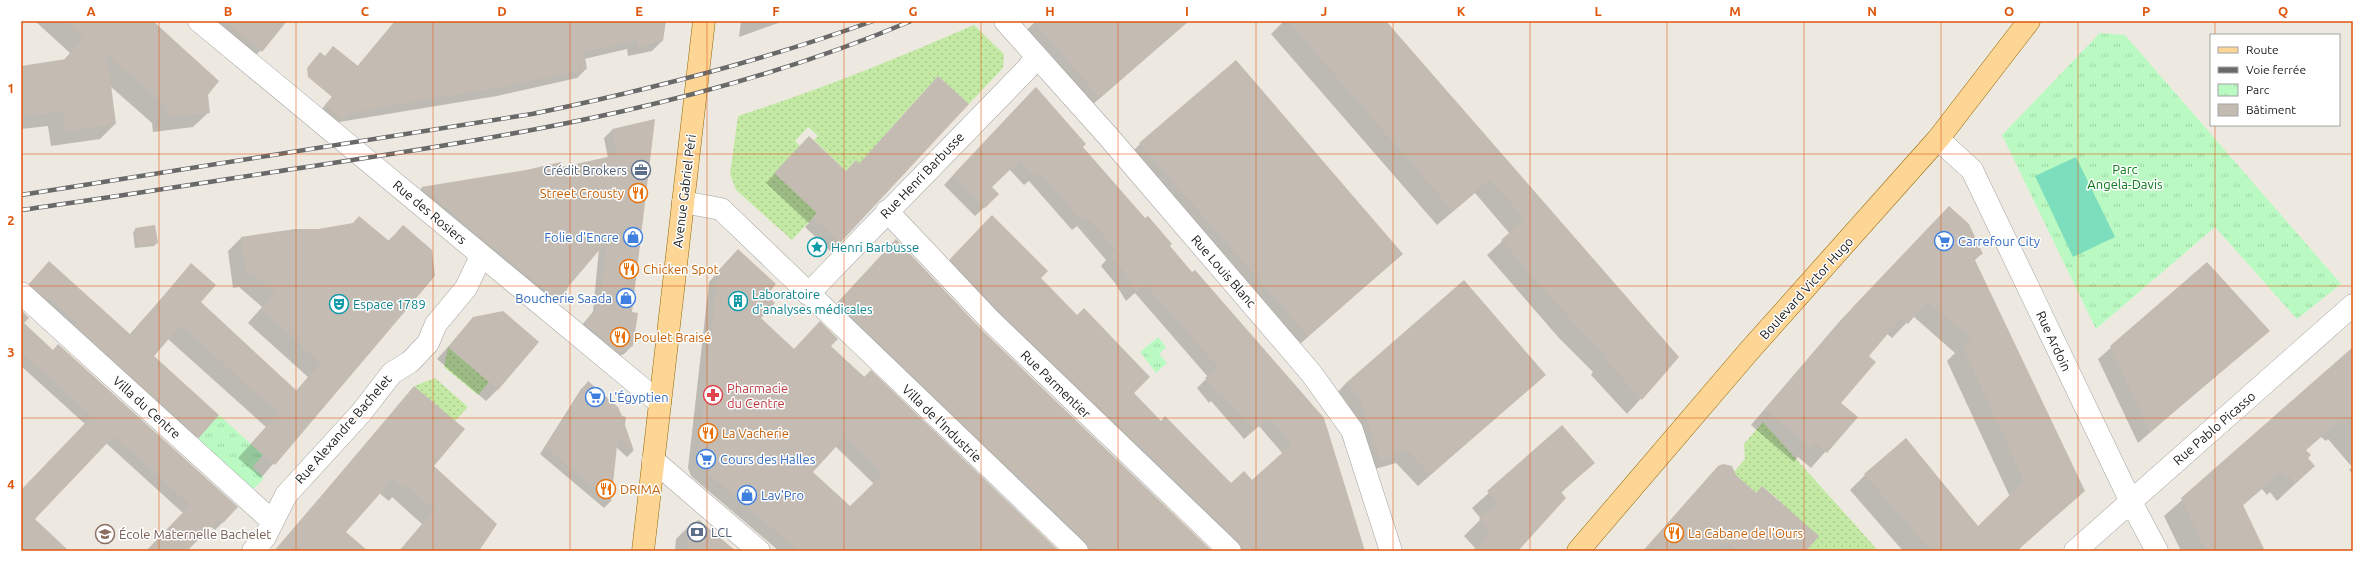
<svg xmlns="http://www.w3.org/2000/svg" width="2374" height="572" font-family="Ubuntu,sans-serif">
  <defs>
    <pattern id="grass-dots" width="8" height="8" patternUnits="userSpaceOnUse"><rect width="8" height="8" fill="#c3e9a4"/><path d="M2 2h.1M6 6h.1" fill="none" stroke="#a7c78d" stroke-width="1.8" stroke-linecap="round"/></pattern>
    <pattern id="park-tufts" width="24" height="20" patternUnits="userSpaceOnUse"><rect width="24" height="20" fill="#bafac2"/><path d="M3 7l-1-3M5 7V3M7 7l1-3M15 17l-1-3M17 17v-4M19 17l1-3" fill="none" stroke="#9fd6a6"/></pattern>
  </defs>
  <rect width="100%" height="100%" fill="#ede9e0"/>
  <!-- grass -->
  <path fill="url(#grass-dots)" d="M974 25 1004 54 1003 68 969 104 938 76 859 164 856 160 846 171 814 140 818 136 808 127 795 141 800 146 817 213 792 240 736 190 730 174 738 116C819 90 896 59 974 25Z
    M448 347 489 382 478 395 444 367Z
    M435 378 468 407 455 421 414 386Z
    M1763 422 1866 537 1878 551H1806L1818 537 1775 507 1780 501 1762 486 1756 493 1733 473 1745 459 1744 444Z"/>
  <!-- park -->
  <path fill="url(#park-tufts)" d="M2100 33 2125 35 2341 284 2297 319 2215 227 2096 329 2002 135Z
    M1158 337 1166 347 1159 354 1167 363 1156 373 1140 352Z
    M219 415 263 455 253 467 264 478 251 492 196 441Z"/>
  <!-- pitch -->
  <path fill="#7cdebd" d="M2076 157 2115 237 2073 257 2035 176Z"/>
  <!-- shadow -->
  <path fill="#0003" fill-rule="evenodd" d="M35 21H151L207 94 209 112 193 127 153 132 152 123 110 86 115 124 100 139 51 146 48 126 21 129V67L63 61 70 53Z
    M198 21H283L284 23 246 67Z
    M395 21H665L662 41 652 51 628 56 627 49 584 59 586 69 577 78 497 96 339 122 335 126 316 116Z
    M741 21H784L739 37Z
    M1036 21H1189L1084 112 1019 37Z
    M1284 21H1385L1678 357 1627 414 1591 375 1593 372 1559 338 1487 255 1510 234 1475 193 1437 225 1271 34Z
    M938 77 840 242 830 251 805 227 809 223 766 183 800 147 846 172 859 164Z
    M1035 88 1081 147 1169 246 1364 551H1229L941 269 983 226 1040 278 1133 393 1160 422 1231 484 1252 481 1283 454 1259 426 1244 439 1211 401 1209 403 1197 388 1208 377 1135 293 1126 301 1115 283 1101 266 1106 260 1077 226 1072 230 1029 181 1024 185 1009 169 991 188 988 204 975 216 944 185Z
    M654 120 631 313 632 346 624 354 610 360 576 332 593 312 599 248 567 286 559 303 551 311 414 195 422 188 526 171 561 168 608 158 604 138 612 130Z
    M1140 144 1402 254 1292 351 1125 159Z
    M1934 222 1982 253 1974 261 2084 491 2017 551H1903L1850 490 1865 475 1978 528 2010 497 1947 361 1955 353 1913 316 1892 338 1887 334 1868 356 1839 403 1856 417 1811 468 1798 457 1794 462 1751 425 1839 322Z
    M403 227 434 276 261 478 238 458 266 427 168 339 153 357 198 437 185 450 21 293 36 276 129 335 192 264 199 302 296 391 308 377 248 323 262 307 239 287 233 288 228 251 241 238 388 241Z
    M136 229 157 243 154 246 135 248 133 232Z
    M896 240 982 331 1211 551H1076L828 313Z
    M729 260 765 295 760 318 794 350 830 346 1058 551H779L691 476 688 468 709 282ZM835 446 874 484 850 507 811 472Z
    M2207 264 2268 331 2138 443 2098 359Z
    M21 311 23 323 223 522 215 530 210 526 186 551H147L183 513 106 443 34 519 67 551H21V491L85 424 21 366Z
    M474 318 498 389 486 401 437 359Z
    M2353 349V474L2349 470 2352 467 2328 439 2326 441 2321 437 2306 450 2307 458 2314 466 2277 501 2270 492 2267 495 2262 489 2242 506 2264 551H2181L2164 516Z
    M1545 375 1418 486 1396 463 1368 471 1336 394 1347 382Z
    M588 382 624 425 633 451 627 457 616 447 610 502 604 508 540 454 581 389Z
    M414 388 432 466 478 551H399L422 524 392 497 389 501 379 493 345 532 351 551H274Z
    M1562 427 1593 463 1561 493 1518 551H1473L1475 548 1464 536 1481 519 1472 508Z
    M1718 467 1736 476 1805 551H1643Z
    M690 525 734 551H675L676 539Z"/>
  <!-- building -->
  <path fill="#c4bcb3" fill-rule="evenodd" d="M66 21H153L219 81 208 95 210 113 168 117 167 107 107 54 116 124 66 131 63 111 21 117V66L66 59 84 37Z
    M225 21H287L262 52Z
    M395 21H666L663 41 638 47 636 40 584 52 587 69 507 86 349 113 343 120 325 105 332 97 308 77 307 68 320 52 325 56 333 46 358 66Z
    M1033 21H1188L1100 98Z
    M1288 21H1386L1679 357 1642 400 1605 359 1607 357 1574 323 1501 240 1525 219 1490 179 1453 211Z
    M1236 60 1403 254 1308 336 1139 143Z
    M938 76 969 104 840 243 813 217 817 213 774 173 809 136 846 171 856 160 859 164Z
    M1036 87 1086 144 1083 147 1145 218 1148 216 1172 244 1170 246 1192 272 1195 270 1324 418 1365 551H1242L1239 542 1000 312 950 259 992 215 1048 271 1041 278 1077 315 1084 308 1150 377 1134 393 1161 421 1165 416 1231 483 1244 471 1252 480 1292 444 1269 418 1254 430 1221 393 1219 394 1205 378 1218 367 1145 284 1136 292 1125 273 1110 256 1116 250 1087 217 1082 221 1039 172 1034 177 1020 160 992 187 999 194 985 208 953 175Z
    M655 119 632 312 638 313 633 346 619 353 584 323 600 303 607 241 568 287 560 303 421 187 526 170 561 162 562 167 617 155 612 129Z
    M1949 206 1969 224 1983 254 1974 258 2085 491 2016 551H1931L1864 474 1906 438 1978 526 2024 481 1962 345 1973 340 1927 301 1908 324 1901 318 1869 356 1876 362 1841 403 1858 417 1827 453 1814 442 1810 448 1765 409 1854 306Z
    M359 216 389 241 403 225 432 250 435 276 275 465 251 444 278 413 181 325 154 356 219 415 199 438 74 325 77 322 48 297 46 299 29 284 49 261 131 335 191 263 216 285 201 302 297 391 321 364 261 309 275 293 253 274 246 275 241 237 295 229H318L353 223Z
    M155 225 158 243 138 246 135 228Z
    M896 239 982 330 1212 551H1089L1086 542 837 303Z
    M738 249 776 284 767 295 775 303 761 318 794 349 820 321 838 339 831 346 851 365 864 377 871 370 1059 551H799L700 467 698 458 718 271ZM845 437 883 474 850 506 813 472Z
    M2207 262 2270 331 2150 432 2110 346Z
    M1464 280 1546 375 1430 475 1408 451 1380 460 1359 397 1347 382Z
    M21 310 29 318 24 323 53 350 58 344 238 507 223 523 219 519 187 551H146L190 505 114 436 35 519 69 551H21V490L92 416 21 352Z
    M503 311 539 342 498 390 448 347 473 317Z
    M2353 347V417L2344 424 2339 420 2306 450 2311 455 2308 458 2315 466 2295 484 2288 475 2285 478 2280 472 2243 505 2265 551H2206L2181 498Z
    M588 381 618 407 622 416 626 417 625 425 634 451 618 437 611 502 546 447Z
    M414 386 465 429 434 466 497 524 479 551H400L434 510 406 484 403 488 393 479 346 532 368 551H275Z
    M1562 425 1595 463 1561 492 1566 498 1518 551H1474L1490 532 1479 519 1498 503 1487 491Z
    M1723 464 1732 466 1736 475 1756 493 1762 486 1819 536 1806 551H1738L1726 541 1718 551H1643L1718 466Z
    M699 520 736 551H687L690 524Z"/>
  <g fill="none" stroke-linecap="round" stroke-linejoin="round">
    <!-- minor casing -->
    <g stroke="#a2a2a2" stroke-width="23">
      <path id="minor" d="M199 21 660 403
        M1005 21 1107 135 1311 373 1352 430 1391 551
        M1938 139 1972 170 2131 502 2157 551
        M683 202 721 209 1077 551
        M887 211 991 321 1230 551
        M21 293 272 521
        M808 294 1027 69 1036 57
        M653 460 759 551
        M253 551 265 537 286 495 361 413 392 373 410 362 428 343 436 324 466 288 481 256
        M2075 551 2353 305"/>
    </g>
    <!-- major casing -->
    <g stroke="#926800" stroke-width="23">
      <path id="major" d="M643 551 704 21
        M1578 551 1749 351 1938 139 2029 21"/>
    </g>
    <!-- minor -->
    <use href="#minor" stroke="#fff" stroke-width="22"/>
    <!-- major -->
    <use href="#major" stroke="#fdd595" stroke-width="22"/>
    <!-- rail casing -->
    <g stroke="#696969" stroke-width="4.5">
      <path id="rail" d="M21 195 532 114C648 90 762 61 873 21
        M21 210C121 196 220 180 320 165 525 134 719 102 911 21"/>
    </g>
    <!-- rail -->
    <use href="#rail" stroke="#fff" stroke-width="3" stroke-dasharray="9" stroke-linecap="butt"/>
  </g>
  <!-- grid -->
  <path fill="none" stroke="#de560d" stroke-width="1" stroke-opacity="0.55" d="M159 21V551M296 21V551M433 21V551M570 21V551M707 21V551M844 21V551M981 21V551M1118 21V551M1256 21V551M1393 21V551M1530 21V551M1667 21V551M1804 21V551M1941 21V551M2078 21V551M2215 21V35M2215 125V551M21 154H2353M21 286H2353M21 418H2353"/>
  <!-- icons -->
  <defs>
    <g id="office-ring" transform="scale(1)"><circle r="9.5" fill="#fff" stroke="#5c6f8a" stroke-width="1.5"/><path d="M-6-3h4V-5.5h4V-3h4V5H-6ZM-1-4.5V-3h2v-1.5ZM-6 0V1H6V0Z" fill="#5c6f8a"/></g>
    <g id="restaurant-ring" transform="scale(1)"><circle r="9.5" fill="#fff" stroke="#e8710a" stroke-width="1.5"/><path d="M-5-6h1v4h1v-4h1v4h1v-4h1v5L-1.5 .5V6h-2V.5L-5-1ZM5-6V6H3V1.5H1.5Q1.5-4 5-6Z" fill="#e8710a"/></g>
    <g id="shop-ring" transform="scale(1)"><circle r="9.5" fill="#fff" stroke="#3f7fe0" stroke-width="1.5"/><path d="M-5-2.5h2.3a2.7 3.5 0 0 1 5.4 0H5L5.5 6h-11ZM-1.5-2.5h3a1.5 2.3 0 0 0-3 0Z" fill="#3f7fe0"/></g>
    <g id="supermarket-ring" transform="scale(1)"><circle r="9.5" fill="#fff" stroke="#3f7fe0" stroke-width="1.5"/><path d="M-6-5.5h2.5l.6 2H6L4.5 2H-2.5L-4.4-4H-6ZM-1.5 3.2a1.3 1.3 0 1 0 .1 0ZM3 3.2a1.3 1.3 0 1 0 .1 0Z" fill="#3f7fe0"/></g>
    <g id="sight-ring" transform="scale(1)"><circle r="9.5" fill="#fff" stroke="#0f9aa8" stroke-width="1.5"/><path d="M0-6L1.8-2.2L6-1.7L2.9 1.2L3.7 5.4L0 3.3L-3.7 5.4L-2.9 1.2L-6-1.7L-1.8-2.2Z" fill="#0f9aa8"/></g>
    <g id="building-ring" transform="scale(1)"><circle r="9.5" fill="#fff" stroke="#0f9aa8" stroke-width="1.5"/><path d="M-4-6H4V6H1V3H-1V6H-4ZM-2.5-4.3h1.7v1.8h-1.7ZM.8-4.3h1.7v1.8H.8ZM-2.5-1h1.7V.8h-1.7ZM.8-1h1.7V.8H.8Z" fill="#0f9aa8"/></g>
    <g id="theatre-ring" transform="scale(1)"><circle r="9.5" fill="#fff" stroke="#0f9aa8" stroke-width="1.5"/><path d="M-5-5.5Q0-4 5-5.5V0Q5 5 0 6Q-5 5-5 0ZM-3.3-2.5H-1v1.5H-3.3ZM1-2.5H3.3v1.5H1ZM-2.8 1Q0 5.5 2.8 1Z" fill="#0f9aa8"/></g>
    <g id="pharmacy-ring" transform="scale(1)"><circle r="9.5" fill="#fff" stroke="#e0444e" stroke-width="1.5"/><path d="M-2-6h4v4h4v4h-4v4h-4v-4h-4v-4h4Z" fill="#e0444e"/></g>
    <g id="bank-ring" transform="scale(1)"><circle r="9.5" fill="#fff" stroke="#5c6f8a" stroke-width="1.5"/><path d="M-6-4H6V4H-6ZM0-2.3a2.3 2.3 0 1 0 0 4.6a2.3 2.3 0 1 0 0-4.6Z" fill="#5c6f8a"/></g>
    <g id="school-ring" transform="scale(1)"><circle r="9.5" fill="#fff" stroke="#8d6e63" stroke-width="1.5"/><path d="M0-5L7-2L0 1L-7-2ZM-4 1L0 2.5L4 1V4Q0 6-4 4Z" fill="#8d6e63"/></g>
  </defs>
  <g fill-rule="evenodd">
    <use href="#office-ring" x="641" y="170"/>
    <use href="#restaurant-ring" x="638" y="193"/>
    <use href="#shop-ring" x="633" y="237"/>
    <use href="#supermarket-ring" x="1944" y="241"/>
    <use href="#sight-ring" x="817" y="247"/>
    <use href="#restaurant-ring" x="629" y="269"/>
    <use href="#shop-ring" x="626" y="298"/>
    <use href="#building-ring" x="738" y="301"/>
    <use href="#theatre-ring" x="339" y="304"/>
    <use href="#restaurant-ring" x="620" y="337"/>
    <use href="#pharmacy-ring" x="713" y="395"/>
    <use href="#supermarket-ring" x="595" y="397"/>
    <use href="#restaurant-ring" x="708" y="433"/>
    <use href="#supermarket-ring" x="706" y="459"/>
    <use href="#restaurant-ring" x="606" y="489"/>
    <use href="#shop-ring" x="747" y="495"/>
    <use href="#bank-ring" x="697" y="532"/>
    <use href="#restaurant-ring" x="1674" y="533"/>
    <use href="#school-ring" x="105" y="534"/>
  </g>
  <g text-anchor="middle" stroke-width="3" stroke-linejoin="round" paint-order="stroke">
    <!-- park labels -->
    <g font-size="13" fill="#097818" stroke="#fff">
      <text x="2125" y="174">Parc<tspan x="2125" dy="15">Angela-Davis</tspan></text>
    </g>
    <!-- service labels -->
    <g font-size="13" fill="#4e5e75" stroke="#fff" text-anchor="end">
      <text x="627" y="175">Crédit Brokers</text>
      <text x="711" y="537" text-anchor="start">LCL</text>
    </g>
    <!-- street labels -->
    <g font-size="13" fill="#1b1b1b" stroke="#fff">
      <text transform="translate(922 175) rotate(-46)" y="5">Rue Henri Barbusse</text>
      <text transform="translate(684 191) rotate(-83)" y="5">Avenue Gabriel Péri</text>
      <text transform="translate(430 212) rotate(40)" y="5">Rue des Rosiers</text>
      <text transform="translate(1224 271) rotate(49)" y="5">Rue Louis Blanc</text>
      <text transform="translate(1806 288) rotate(-48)" y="5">Boulevard Victor Hugo</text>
      <text transform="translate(2054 341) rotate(65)" y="5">Rue Ardoin</text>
      <text transform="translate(1056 384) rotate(44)" y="5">Rue Parmentier</text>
      <text transform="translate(147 407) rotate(42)" y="5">Villa du Centre</text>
      <text transform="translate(942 423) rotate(44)" y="5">Villa de l'Industrie</text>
      <text transform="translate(2214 428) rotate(-41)" y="5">Rue Pablo Picasso</text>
      <text transform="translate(343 429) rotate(-49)" y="5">Rue Alexandre Bachelet</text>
    </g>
    <!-- food labels -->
    <g font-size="13" fill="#c56008" stroke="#fff" text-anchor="start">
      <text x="624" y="198" text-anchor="end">Street Crousty</text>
      <text x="643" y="274">Chicken Spot</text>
      <text x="634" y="342">Poulet Braisé</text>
      <text x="722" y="438">La Vacherie</text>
      <text x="620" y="494">DRIMA</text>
      <text x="1688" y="538">La Cabane de l'Ours</text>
    </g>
    <!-- shop labels -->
    <g font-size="13" fill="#366cbe" stroke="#fff" text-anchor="start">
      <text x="619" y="242" text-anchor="end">Folie d'Encre</text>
      <text x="1958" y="246">Carrefour City</text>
      <text x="612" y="303" text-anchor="end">Boucherie Saada</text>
      <text x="609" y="402">L'Égyptien</text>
      <text x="720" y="464">Cours des Halles</text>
      <text x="761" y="500">Lav'Pro</text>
    </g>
    <!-- culture labels -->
    <g font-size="13" fill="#0d838f" stroke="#fff" text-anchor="start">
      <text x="831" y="252">Henri Barbusse</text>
      <text x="752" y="299">Laboratoire<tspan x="752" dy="15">d'analyses médicales</tspan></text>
      <text x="353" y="309">Espace 1789</text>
    </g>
    <!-- health labels -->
    <g font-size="13" fill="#be3a42" stroke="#fff" text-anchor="start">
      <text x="727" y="393">Pharmacie<tspan x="727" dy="15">du Centre</tspan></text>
    </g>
    <!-- education labels -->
    <g font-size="13" fill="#785e54" stroke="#fff" text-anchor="start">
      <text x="119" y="539">École Maternelle Bachelet</text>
    </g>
  </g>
  <!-- border -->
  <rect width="2374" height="572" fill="none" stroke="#ffffff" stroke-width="44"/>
  <!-- legend -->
  <rect x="2210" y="34" width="130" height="92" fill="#ffffff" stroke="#a4a4a4"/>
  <rect x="2218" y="47" width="20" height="6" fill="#fdd595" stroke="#a4a4a4"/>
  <text x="2246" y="54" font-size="12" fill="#1b1b1b">Route</text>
  <rect x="2218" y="67" width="20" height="6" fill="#696969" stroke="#a4a4a4"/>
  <text x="2246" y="74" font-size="12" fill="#1b1b1b">Voie ferrée</text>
  <rect x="2218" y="84" width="20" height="12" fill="url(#park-tufts)" stroke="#a4a4a4"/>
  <text x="2246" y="94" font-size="12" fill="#1b1b1b">Parc</text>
  <rect x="2218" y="104" width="20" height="12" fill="#c4bcb3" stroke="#a4a4a4"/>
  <text x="2246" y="114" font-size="12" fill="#1b1b1b">Bâtiment</text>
  <rect x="22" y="22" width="2330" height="528" fill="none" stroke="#de560d" stroke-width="1.5"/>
  <g font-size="13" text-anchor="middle" font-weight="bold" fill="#de560d">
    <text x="91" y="16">A</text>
    <text x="228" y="16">B</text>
    <text x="365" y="16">C</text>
    <text x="502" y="16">D</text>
    <text x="639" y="16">E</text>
    <text x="776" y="16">F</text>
    <text x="913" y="16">G</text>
    <text x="1050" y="16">H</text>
    <text x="1187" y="16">I</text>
    <text x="1324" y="16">J</text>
    <text x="1461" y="16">K</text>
    <text x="1598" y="16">L</text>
    <text x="1735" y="16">M</text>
    <text x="1872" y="16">N</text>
    <text x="2009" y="16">O</text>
    <text x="2146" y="16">P</text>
    <text x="2283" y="16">Q</text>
    <text x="11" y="93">1</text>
    <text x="11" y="225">2</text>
    <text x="11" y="357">3</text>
    <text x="11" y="489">4</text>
  </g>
</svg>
